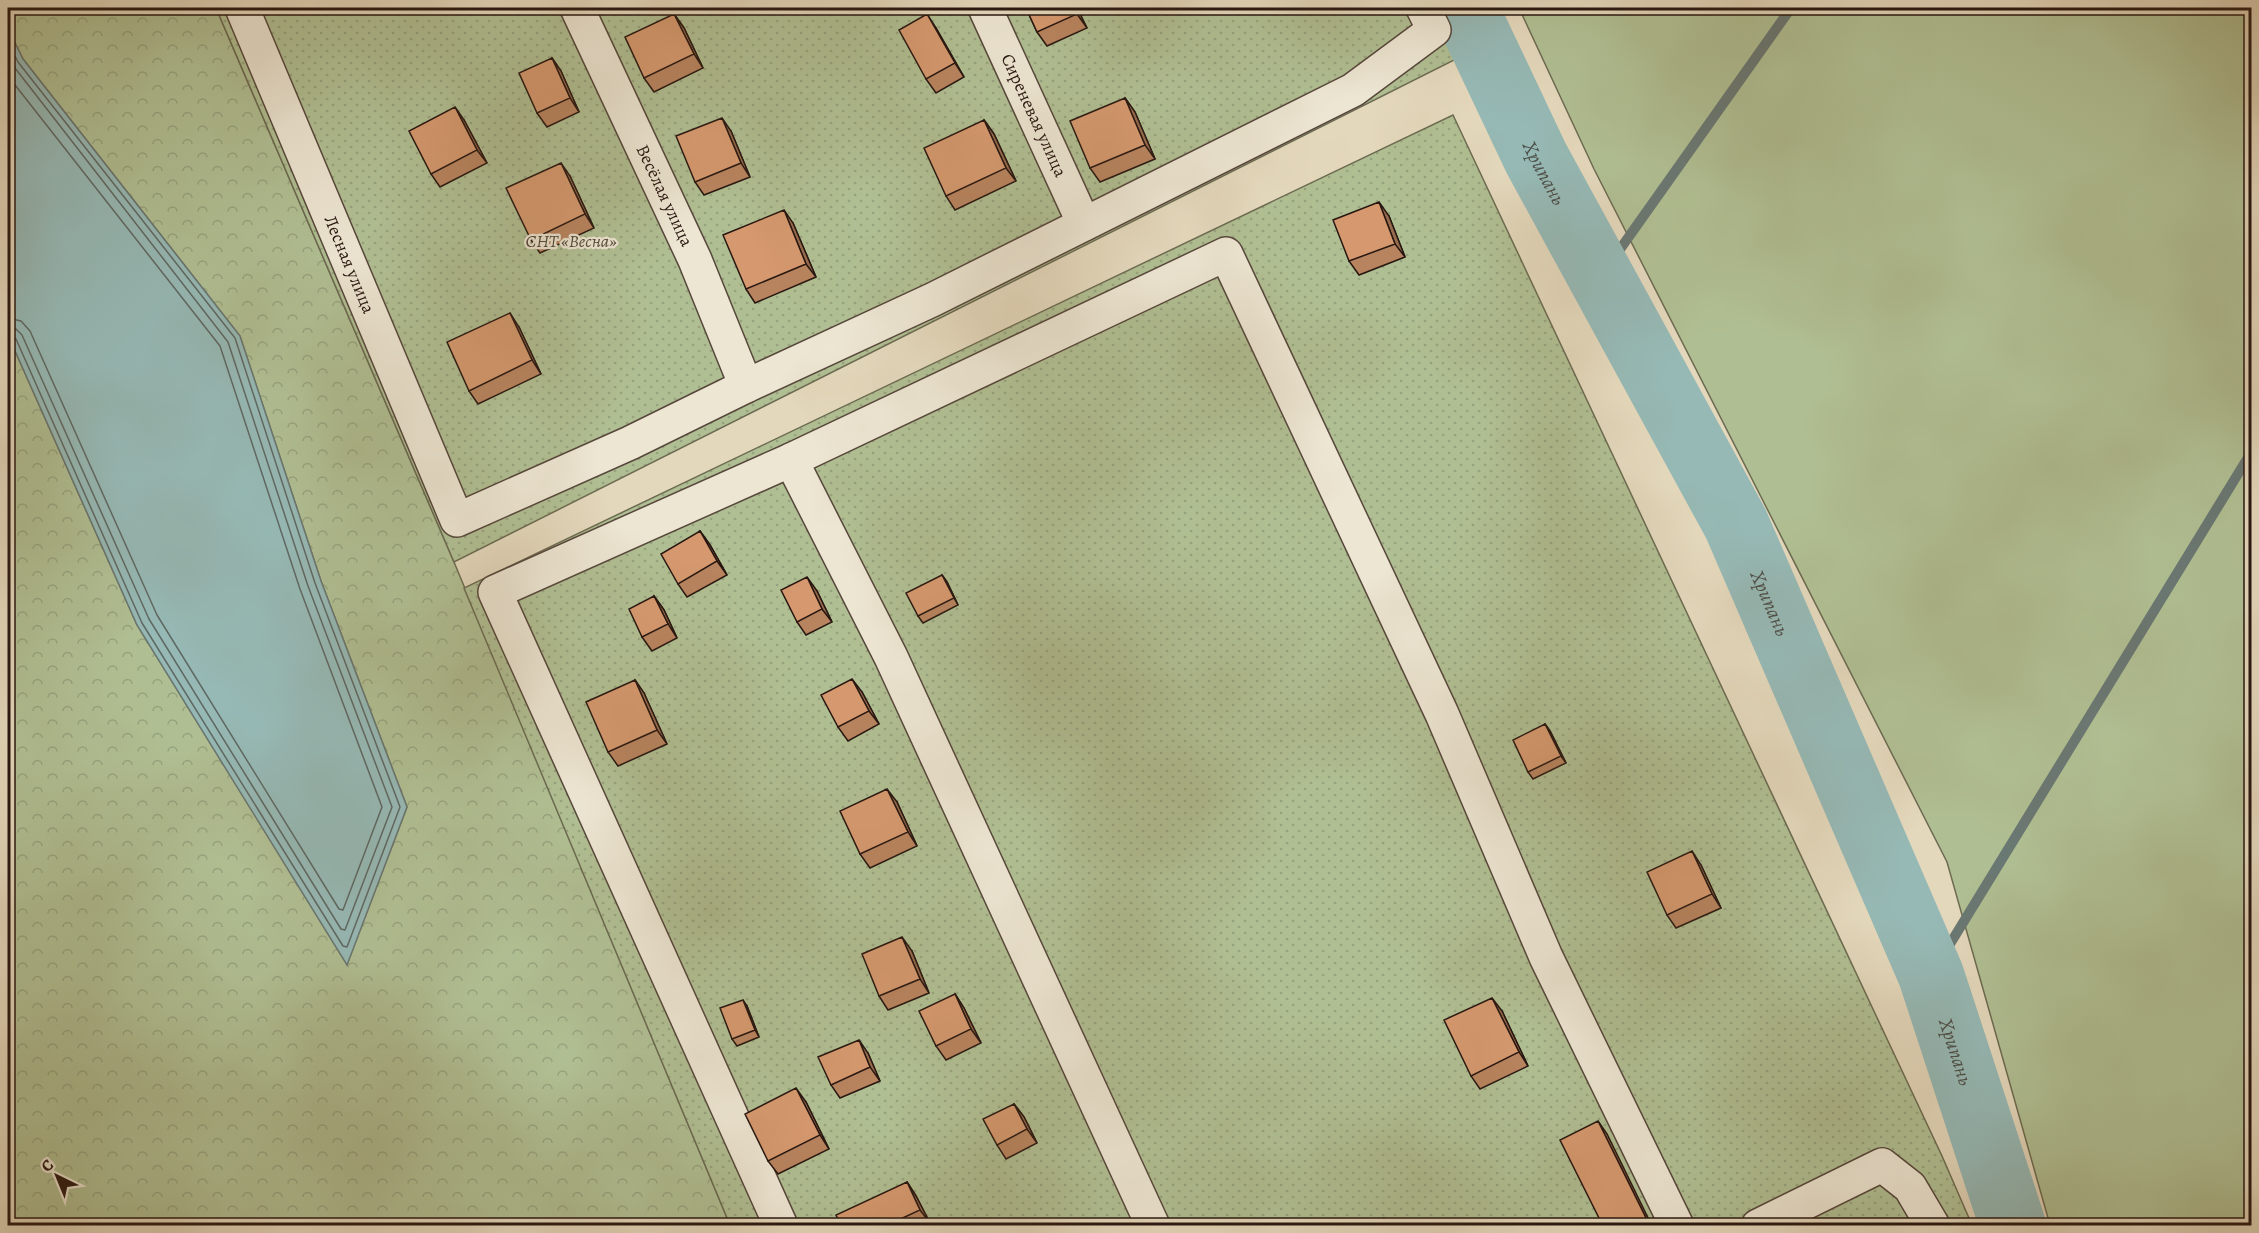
<svg xmlns="http://www.w3.org/2000/svg" width="2259" height="1233" font-family="Alegreya,serif">
  <defs>
    <pattern id="forest-crowns" width="20" height="18" patternUnits="userSpaceOnUse" patternTransform="scale(1.5)"><rect width="20" height="18" fill="#b0bf93"/><path d="M2 6a3 3 0 1 1 6 0M12 15a3 3 0 1 1 6 0" fill="none" stroke="#97a37e"/></pattern>
    <pattern id="park-dots" width="8" height="8" patternUnits="userSpaceOnUse" patternTransform="scale(1.5)"><rect width="8" height="8" fill="#b0bf93"/><path d="M2 2h.1M6 6h.1" fill="none" stroke="#97a37e" stroke-width="1.8" stroke-linecap="round"/></pattern>
  </defs>
  <rect width="100%" height="100%" fill="#e4d8bc"/>
  <filter id="stains"><feTurbulence type="fractalNoise" baseFrequency=".00333" numOctaves="4"/><feColorMatrix values="0 0 0 0 .2 0 0 0 0 .09 0 0 0 0 .02 0 0 0 .5 -.17"/></filter>
  <radialGradient id="worn" r=".72"><stop offset=".6" stop-color="#630" stop-opacity="0"/><stop offset="1" stop-color="#630" stop-opacity=".3"/></radialGradient>
  <!-- grass -->
  <path fill="#b0bf93" stroke="#6c6b52" stroke-width="1.5" d="M1519 8H2251V1225H2050L1947 862 1594 169Z"/>
  <!-- forest -->
  <path fill="url(#forest-crowns)" stroke="#6c6b52" stroke-width="1.5" d="M8 8H216L454 562 730 1225H8V335L137 625 347 964 407 807 321 581 240 336 23 59 8 29Z"/>
  <!-- park -->
  <path fill="url(#park-dots)" stroke="#6c6b52" stroke-width="1.5" d="M216 8H1496L1508 33 454 562Z
    M1453 115 1942 1156 1972 1225H730L464 588Z"/>
  <!-- water -->
  <path fill="#96b9b5" stroke="#6a7873" stroke-width="1.5" d="M8 29 23 59 240 336 321 581 407 807 347 965 137 625 8 335Z"/>
  <g fill="none" stroke-linecap="round" stroke-linejoin="round">
    <!-- shore -->
    <path stroke="#5f6863" stroke-width="1.5" d="M8 42 18 62 235 338 315 583 400 807 347 947 343 946 142 623 16 339 8 334
      M8 59 228 342 308 586 392 807 345 930 341 929 149 619 22 335 16 329 8 327
      M8 76 220 346 300 589 382 807 343 910 339 909 157 615 30 331 21 321 8 318"/>
    <!-- stream -->
    <path stroke="#6a7873" stroke-width="10" d="M1601 276 1791 8
      M1931 975 2252 451"/>
    <!-- river -->
    <path stroke="#96b9b5" stroke-width="66" id="s1" d="M1465 8 1536 158 1736 524 1931 975 2013 1226"/>
    <!-- minor casing -->
    <g stroke="#57473c" stroke-width="36">
      <g id="minor">
        <path id="s2" d="M242 8 457 520 630 443 746 386 932 300 1353 90 1434 30 1423 8"/>
        <path id="s3" d="M577 8 695 260 746 386"/>
        <path id="s4" d="M985 8 1084 224"/>
        <path d="M791 460 891 657 1153 1226"/>
        <path d="M781 1226 495 592 791 460 1226 254 1442 714 1546 957 1677 1226"/>
        <path d="M1758 1226 1882 1165 1910 1187 1933 1226"/>
      </g>
    </g>
    <!-- minor -->
    <use href="#minor" stroke="#ede6d3" stroke-width="33"/>
  </g>
  <!-- wall -->
  <path fill="#b8845f" stroke="#281711" stroke-width="1.5" d="M314 8H335L318 13Z
    M1026 8H1077L1087 28 1047 46 1037 32Z
    M674 14 684 28 703 68 654 92 644 78Z
    M936 28 964 77 936 93 926 79Z
    M552 58 561 71 579 112 547 127 537 113Z
    M1125 98 1135 112 1155 159 1100 182 1090 168Z
    M464 120 487 163 440 187 431 174Z
    M984 120 994 134 1016 181 955 210 946 196Z
    M731 131 750 177 704 195 695 182Z
    M570 176 594 228 540 253 531 240Z
    M1389 216 1405 257 1359 275 1349 261Z
    M793 223 816 277 755 303 746 289Z
    M519 327 541 374 478 404 469 391Z
    M700 531 710 545 727 575 687 597 678 584Z
    M942 575 947 582 958 605 923 623 918 616Z
    M817 591 832 622 806 635 797 622Z
    M654 596 664 610 677 638 652 651 642 637Z
    M635 680 644 693 667 744 618 766 608 752Z
    M862 692 879 724 848 741 838 727Z
    M1545 724 1550 731 1566 763 1533 779 1528 772Z
    M897 802 917 846 870 868 860 854Z
    M1701 865 1721 908 1676 928 1667 915Z
    M912 951 929 993 888 1010 879 996Z
    M955 994 964 1008 981 1043 946 1060 936 1046Z
    M747 1006 759 1037 737 1046 732 1039Z
    M1502 1011 1528 1066 1480 1089 1471 1076Z
    M868 1053 880 1081 840 1098 831 1085Z
    M806 1102 829 1149 778 1174 768 1161Z
    M1014 1104 1024 1117 1037 1143 1006 1159 997 1145Z
    M907 1182 916 1196 930 1223 925 1226H841Z"/>
  <!-- shaded-wall -->
  <path fill="#966b4e" stroke="#281711" stroke-width="1.5" d="M1074 8H1077L1087 28 1077 14Z
    M674 14 684 28 703 68 694 54Z
    M927 14 936 28 964 77 955 63Z
    M552 58 561 71 579 112 570 98Z
    M1125 98 1135 112 1155 159 1145 145Z
    M455 107 464 120 487 163 477 150Z
    M722 118 731 131 750 177 741 163Z
    M984 120 994 134 1016 181 1006 168Z
    M561 163 570 176 594 228 585 214Z
    M1379 202 1389 216 1405 257 1395 244Z
    M784 210 793 223 816 277 806 264Z
    M510 313 519 327 541 374 532 360Z
    M700 531 710 545 727 575 717 561Z
    M942 575 947 582 958 605 954 598Z
    M807 577 817 591 832 622 822 609Z
    M654 596 664 610 677 638 668 624Z
    M852 679 862 692 879 724 869 711Z
    M635 680 644 693 667 744 657 730Z
    M1545 724 1550 731 1566 763 1561 756Z
    M887 789 897 802 917 846 908 832Z
    M1692 851 1701 865 1721 908 1712 894Z
    M902 937 912 951 929 993 920 979Z
    M955 994 964 1008 981 1043 971 1029Z
    M1492 998 1502 1011 1528 1066 1519 1052Z
    M743 1000 747 1006 759 1037 755 1030Z
    M859 1040 868 1053 880 1081 870 1067Z
    M796 1088 806 1102 829 1149 820 1135Z
    M1014 1104 1024 1117 1037 1143 1027 1129Z
    M1598 1121 1607 1134 1652 1226H1650Z
    M907 1182 916 1196 930 1223 920 1210Z"/>
  <!-- building -->
  <path fill="#d6996f" stroke="#281711" stroke-width="1.5" d="M1026 8H1074L1077 14 1037 32Z
    M674 14 694 54 644 78 625 37Z
    M927 14 955 63 926 79 899 30Z
    M552 58 570 98 537 113 519 73Z
    M1125 98 1145 145 1090 168 1070 121Z
    M455 107 477 150 431 174 409 131Z
    M722 118 741 163 695 182 676 136Z
    M984 120 1006 168 946 196 924 148Z
    M561 163 585 214 531 240 506 188Z
    M1379 202 1395 244 1349 261 1333 220Z
    M784 210 806 264 746 289 723 235Z
    M510 313 532 360 469 391 447 342Z
    M700 531 717 561 678 584 661 554Z
    M942 575 954 598 918 616 906 593Z
    M807 577 822 609 797 622 781 590Z
    M654 596 668 624 642 637 629 609Z
    M852 679 869 711 838 727 821 695Z
    M635 680 657 730 608 752 586 702Z
    M1545 724 1561 756 1528 772 1513 740Z
    M887 789 908 832 860 854 840 811Z
    M1692 851 1712 894 1667 915 1647 872Z
    M902 937 920 979 879 996 862 954Z
    M955 994 971 1029 936 1046 919 1011Z
    M1492 998 1519 1052 1471 1076 1444 1020Z
    M743 1000 755 1030 732 1039 720 1008Z
    M859 1040 870 1067 831 1085 818 1057Z
    M796 1088 820 1135 768 1161 745 1114Z
    M1014 1104 1027 1129 997 1145 983 1119Z
    M1598 1121 1650 1226H1603L1560 1140Z
    M907 1182 920 1210 892 1223 893 1226H841L836 1215Z
    M1384 1218 1387 1226H1367Z"/>
  <g text-anchor="middle" stroke-width="4.5" stroke-linejoin="round" paint-order="stroke">
    <!-- street labels -->
    <g font-size="18" fill="#281711" stroke="#ede6d3">
      <text dy="6" stroke="none"><textPath href="#s4" startOffset="118">Сиреневая улица</textPath></text>
      <text dy="6" stroke="none"><textPath href="#s3" startOffset="207">Весёлая улица</textPath></text>
      <text dy="6" stroke="none"><textPath href="#s2" startOffset="278">Лесная улица</textPath></text>
    </g>
    <!-- park labels -->
    <g font-size="18" font-style="italic" fill="#514938" stroke="#ede6d3">
      <text x="571" y="247">СНТ «Весна»</text>
    </g>
    <!-- water labels -->
    <g font-size="20" font-style="italic" fill="#4e504a" stroke="#ede6d3">
      <text dy="7" stroke="none"><textPath href="#s1" startOffset="183">Хрипань</textPath></text>
      <text dy="7" stroke="none"><textPath href="#s1" startOffset="669">Хрипань</textPath></text>
      <text dy="7" stroke="none"><textPath href="#s1" startOffset="1155">Хрипань</textPath></text>
    </g>
  </g>
  <!-- margin -->
  <rect width="2259" height="1233" fill="none" stroke="#e4d8bc" stroke-width="30"/>
  <rect x="9" y="9" width="2241" height="1215" fill="none" stroke="#281711" stroke-width="3"/>
  <rect x="15" y="15" width="2229" height="1203" fill="none" stroke="#281711" stroke-width="1.5"/>
  <!-- north arrow -->
  <g transform="translate(57 1176) rotate(317)" stroke="#ede6d3" stroke-width="4.5" paint-order="stroke">
  <path d="M0-4.5L10 22L0 15L-10 22Z" fill="#281711"/>
  <text y="-9" font-size="16" font-weight="bold" text-anchor="middle" fill="#281711">С</text>
  </g>
  <rect width="100%" height="100%" filter="url(#stains)"/>
  <rect width="100%" height="100%" fill="url(#worn)"/>
</svg>
